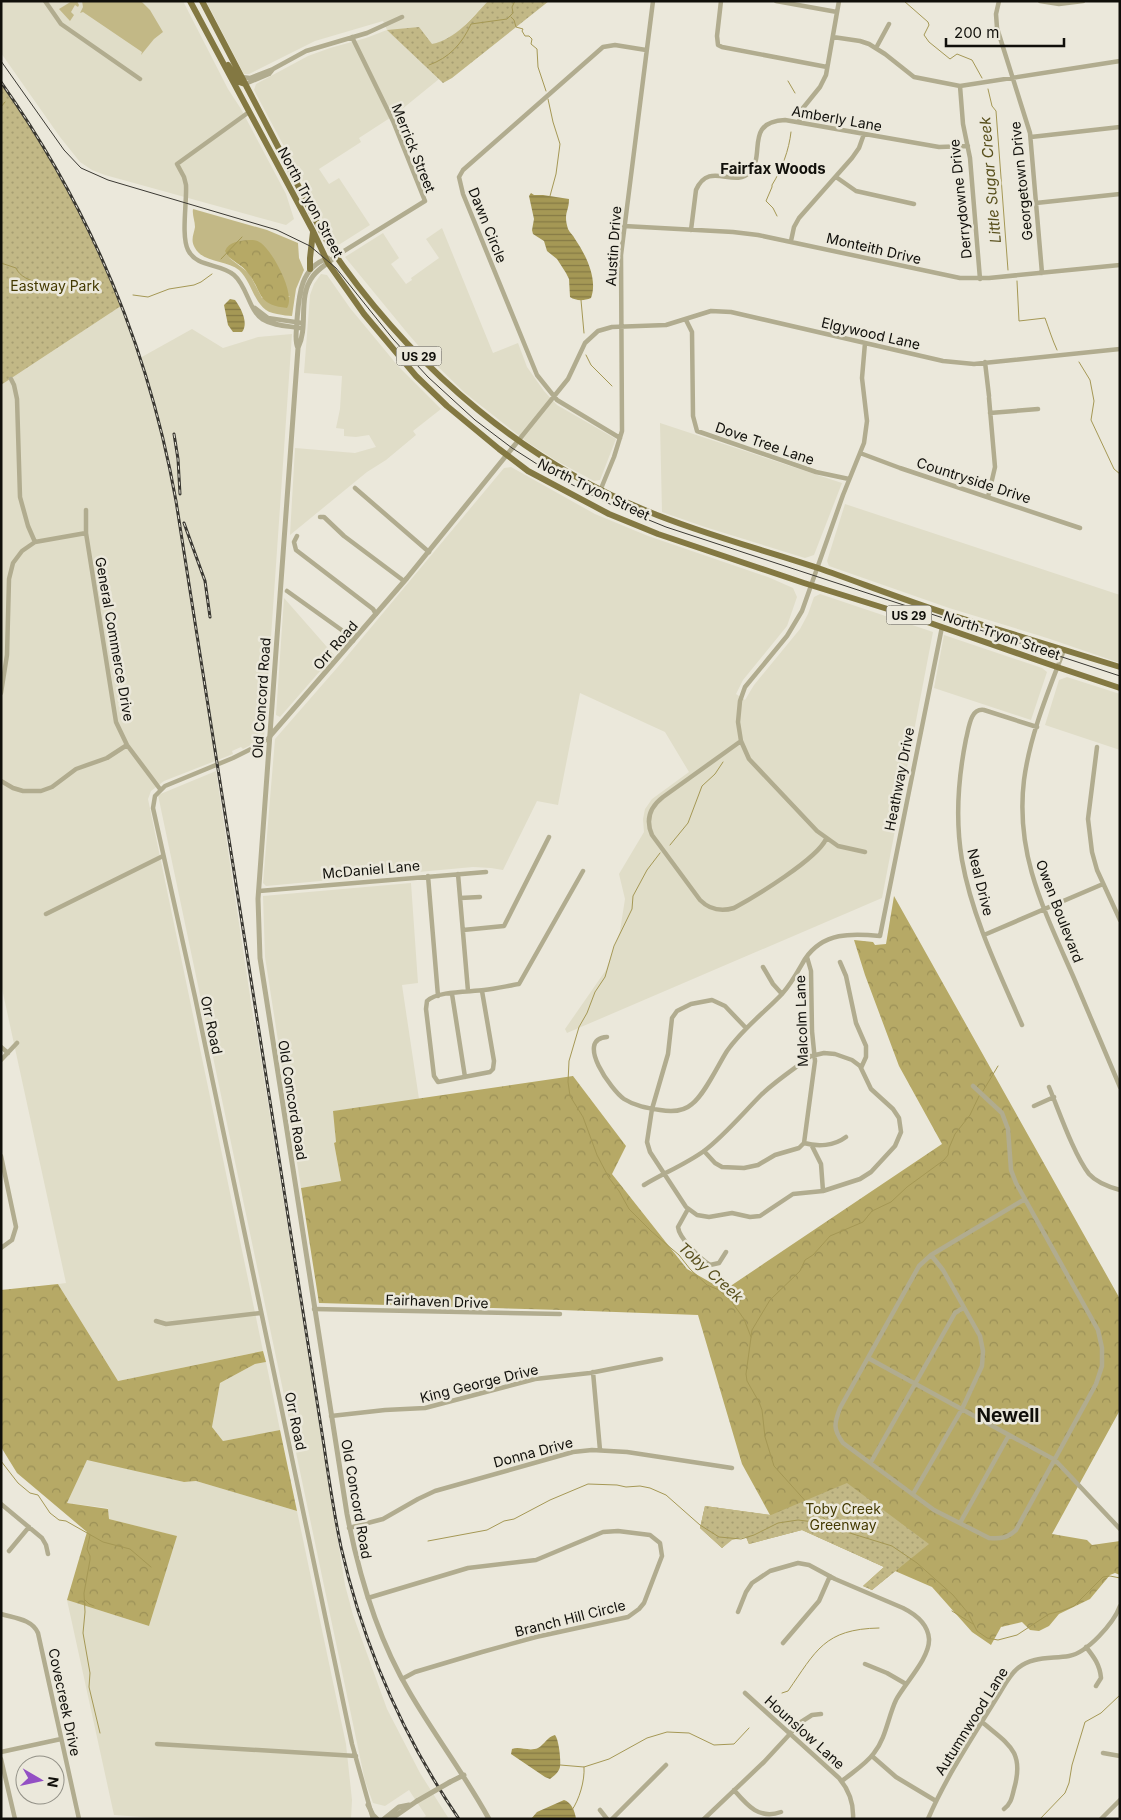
<svg xmlns="http://www.w3.org/2000/svg" width="1121" height="1820" font-family="Inter,sans-serif">
	<style>
		.built { fill: #e0ddc8 }
		.grass { fill: #c2b886; fill-rule: evenodd }
		.forest { fill: url(#forest-crowns) }
		.park { fill: url(#park-dots) }
		.water { fill: url(#water-rules) }
		.lines { fill: none; stroke-linecap: round; stroke-linejoin: round }
		.stream { stroke: #a59855; stroke-width: 1 }
		.minor { stroke: #b1ac8f; stroke-width: 4.5 }
		.tertiary { stroke: #b1ac8f; stroke-width: 5 }
		.primary { stroke: #837842; stroke-width: 6 }
		.tram { stroke: #3a3832; stroke-width: 1 }
		.rail-casing { stroke: #3a3832; stroke-width: 3 }
		.rail { stroke: #ebe8db; stroke-width: 1; stroke-dasharray: 4; stroke-linecap: butt }
		.tertiary-bridge { stroke: #b1ac8f; stroke-width: 5 }
		.labels { text-anchor: middle; dominant-baseline: central; stroke-width: 5; stroke-linejoin: round; paint-order: stroke }
		.shield { fill: #ebe8db; stroke: #525049; stroke-width: 1 }
		.shield-label { font-size: 12px; font-weight: bold; fill: #100f0a }
		.street-label { font-size: 14px; fill: #100f0a; stroke: #ebe8db }
		.park-label { font-size: 14px; fill: #433901; stroke: #ebe8db }
		.neighbourhood-label { font-size: 15px; font-weight: bold; fill: #100f0a; stroke: #ebe8db }
		.water-label { font-size: 15px; font-style: italic; fill: #59501d; stroke: #ebe8db }
		.district-label { font-size: 19px; font-weight: bold; fill: #100f0a; stroke: #ebe8db }
	</style>
	<defs>
		<pattern id="forest-crowns" width="20" height="18" patternUnits="userSpaceOnUse" patternTransform="scale(1.25)"><rect width="20" height="18" fill="#b6a966"/><path d="M2 6a3 3 0 1 1 6 0M12 15a3 3 0 1 1 6 0" fill="none" stroke="#9b9057"/></pattern>
		<pattern id="park-dots" width="8" height="8" patternUnits="userSpaceOnUse" patternTransform="scale(1.25)"><rect width="8" height="8" fill="#c2b886"/><path d="M2 2h.1M6 6h.1" fill="none" stroke="#a69d72" stroke-width="1.8" stroke-linecap="round"/></pattern>
		<pattern id="water-rules" width="6" height="5" patternUnits="userSpaceOnUse" patternTransform="scale(1.25)"><rect width="6" height="5" fill="#a59855"/><path d="M0 2.5h6" fill="none" stroke="#857a45"/></pattern>
	</defs>
	<rect width="100%" height="100%" fill="#ebe8db"/>
	<path class="built" d="M1,1H183L228,89L241,109L286,194L294,219L286,225L105,175L92,170L80,162L60,137L1,53Z
		M206,1H488L456,34L444,42L432,45L388,30L439,79L396,114L359,138L361,142L319,169L329,184L339,178L370,225L337,246L254,90L256,84L308,56L330,48L366,38L387,30L383,21L315,41L249,74H244Z
		M442,228L493,353L518,343L527,367L544,391L557,405L616,439L600,480L594,481L555,460L527,442L465,393L431,360L409,335L345,257L383,233L399,258L391,264L406,284L412,280L411,278L439,258L426,239Z
		M321,274L327,275L350,308L398,366L441,409L413,431L416,435L386,460L367,472L290,535L295,448L355,453L376,447L369,435L356,437L344,436V429L336,428L340,409L342,376L304,373L310,295L314,284Z
		M121,306L140,358L192,329L223,348L258,337L292,334L264,738L243,749L241,747L232,751L233,754L164,781L151,791L148,799L263,1351L118,1381L58,1284L66,1283L1,984V385Z
		M660,423L842,483L814,555L805,558L705,527L662,512Z
		M511,467L595,514L648,536L768,577L793,588L797,597L787,626L743,680L736,694L745,700L754,685L800,629L808,614L814,597L820,594L933,632L882,898L567,1033L565,1029L606,970L620,931L625,899L619,874L644,832L643,819L645,809L652,799L689,772L665,732L580,693L558,805L537,801L503,870L491,868L473,867L266,886L263,883L275,739L343,661L504,468Z
		M845,504L1120,595V663L1047,638L949,608L829,566L827,561Z
		M284,598L334,655L280,717L276,715Z
		M944,635L1042,668L1047,672L1031,720L934,688Z
		M1067,677L1120,694V750L1045,725L1059,680Z
		M216,771L254,1022H255L345,1585L353,1615L387,1709L420,1773L449,1819H422L426,1816L409,1790L385,1806L373,1803L365,1781L158,795Z
		M411,883L418,983L402,985L419,1099L334,1111L336,1142L334,1143L341,1182L301,1188L265,957L263,896Z
		M266,1362L280,1430L223,1441L212,1427L220,1383L255,1364Z
		M87,1459L184,1482L196,1481L297,1511L346,1744L352,1800L351,1819H170L114,1815L67,1600L149,1626L176,1536L109,1519L108,1508L67,1503Z"/>
	<path class="grass" d="M72,1H77L79,5L78,7L75,5L71,12L74,15L70,21L59,9Z
		M82,1H141L150,10L163,32L154,39L141,55L142,52L83,12L80,13L83,7Z
		M193,209L267,230L298,243L299,258L304,270L296,289L292,316C288,316 283,315 277,314C254,311 254,284 239,270C227,260 203,263 195,248C190,240 194,234 195,227C195,221 192,215 193,209ZM228,257L290,297L262,298L249,273Z"/>
	<path class="forest" d="M249,240C254,240 257,240 261,243C273,252 296,294 287,308C256,305 263,292 248,273C242,264 230,261 225,251C229,241 240,241 249,240Z
		M894,896L1120,1299V1410L1052,1534L1087,1540L1092,1545L1120,1541V1575L1115,1573L1110,1575L1090,1599L1059,1614L1049,1626L1039,1631L1030,1630L1022,1622L1001,1627L991,1645L972,1632L932,1587L895,1571L872,1590L863,1586L884,1567L802,1530L749,1544L746,1537L732,1539L722,1548L700,1528L705,1506L770,1515L742,1464L698,1315L561,1310L319,1303L301,1188L341,1181L334,1143L336,1142L333,1111L573,1076L626,1146L612,1174L687,1269L717,1286L732,1285L942,1144L899,1066L865,975L854,940L873,942L875,945L886,944Z
		M58,1284L118,1381L263,1351L266,1362L255,1364L220,1383L212,1427L223,1441L280,1430L297,1511L196,1481L184,1482L87,1460L67,1503L108,1509L109,1519L177,1536L149,1626L67,1600L87,1532L17,1473L1,1447V1290Z"/>
	<path class="park" d="M488,1H549L452,78L443,83L387,30L419,27L432,44C456,39 472,18 488,1Z
		M1,83C22,112 42,142 59,174C83,216 102,261 121,306L1,385Z
		M847,1483L929,1544L872,1590L863,1586L884,1567L802,1530L749,1544L746,1537L732,1540L722,1548L700,1528L705,1506L771,1515Z"/>
	<path class="water" d="M531,193L534,195H543L569,199C569,212 563,213 568,229C570,233 573,235 575,239C586,255 598,279 591,298C584,301 576,301 570,297L569,279L566,273L557,259L547,251L544,241L533,234L532,230L534,219L529,196Z
		M230,299L235,300C241,308 249,323 242,332H233L228,325L224,305Z
		M555,1735C559,1740 561,1760 560,1767C559,1772 554,1776 550,1779L545,1777L511,1754L512,1749C520,1746 529,1752 538,1748C545,1744 547,1737 555,1735Z
		M564,1800C571,1802 575,1811 576,1819H531L537,1812Z"/>
	<g class="lines">
		<path class="stream" d="M904,1L928,22L929,25L924,35L929,42L950,59L957,54L972,60L982,78
			M511,17L514,20L516,27L523,29L522,31L525,36H529L532,39L531,44L537,49L538,67L546,91
			M429,65C449,58 462,44 471,24L507,19L513,13L512,7L515,1
			M788,81L795,93
			M988,89L992,106L996,111L1008,270
			M548,99L553,122L560,144L556,174L550,196
			M1,107L5,102
			M777,216L773,208L766,201L772,187V185C782,169 789,150 791,132
			M221,259L242,237
			M1,263L16,268C23,285 57,285 73,288C81,289 88,292 96,294
			M1017,281L1019,321L1045,318C1049,329 1052,339 1057,350
			M133,295L148,297L169,289L194,285L201,282L212,274
			M581,300L584,333
			M586,355L591,365L612,386
			M1079,362L1090,380L1094,401L1091,420L1114,469L1120,474
			M670,845L688,823L702,786L715,774L723,762
			M660,853L647,870L633,896L632,909L614,946L605,977L595,992L587,1013L579,1027L569,1061L568,1082L570,1096L583,1117L597,1155L609,1178L619,1191L629,1209L651,1231L679,1255L690,1269L707,1285L719,1290L731,1301L744,1319L751,1337
			M983,1091L998,1066
			M1,1461L18,1483L30,1493L38,1495L50,1513L59,1520L66,1521L103,1542L130,1549L151,1567
			M835,1528L809,1505L774,1466L765,1437L762,1410L759,1402L747,1381L746,1374L752,1330L770,1300L800,1271L805,1260L813,1255L830,1236L863,1222L872,1211L891,1202L907,1187L944,1160L948,1155L949,1148L955,1134L970,1115L979,1096
			M90,1535L87,1549L90,1556V1560L84,1593L85,1612L83,1633L90,1673L89,1687L100,1733
			M428,1541L487,1530L504,1521L514,1519L550,1500L588,1484L617,1485L626,1487L640,1486L650,1488L666,1495L700,1525L719,1537L741,1539L754,1535L778,1523L798,1520L814,1522L892,1546L917,1563L953,1595L968,1613L977,1631L987,1638L998,1640L1017,1635L1049,1614L1061,1611L1074,1606L1103,1577L1110,1576L1120,1578
			M85,1600L89,1604L94,1606
			M952,1611L973,1624
			M782,1693L788,1691C816,1651 824,1629 879,1628
			M560,1765L584,1767L609,1759L647,1738L667,1732L689,1733L714,1745L734,1744L749,1728
			M572,1810C579,1800 585,1781 584,1767
			M1040,1819L1065,1793L1069,1783L1072,1765L1085,1722L1101,1713L1120,1695"/>
		<path class="minor" d="M45,1L61,24L140,79
			M721,1L717,36L718,45L722,47L827,67
			M776,1L837,12
			M999,1L996,14L997,28L1030,133L1042,273
			M1040,1L1059,4L1083,1
			M833,37L860,41L869,44L885,54L914,77L960,86L1120,61
			M876,48L889,24
			M241,77L250,78L273,69
			M245,84L269,74L273,69L306,51L367,33L402,17
			M960,86L963,124L970,158L980,279
			M249,112L177,164L184,177L186,185C187,202 181,236 188,250C197,268 220,263 234,275C247,286 249,310 262,319C273,326 288,326 300,328
			M799,122L803,108L820,87L826,75L839,1
			M1031,137L1120,127
			M836,177L856,191L914,204
			M1036,203L1120,194
			M624,226L733,232L758,235L960,278H989L1120,265
			M691,230L696,190C709,160 734,189 750,172C766,155 744,122 785,120L939,147L968,146
			M791,241L794,227L799,218L852,158L859,148L864,134
			M336,256L425,201L393,121L352,37
			M255,308L268,318L302,323
			M686,320L692,332L693,416L697,431L816,472L849,479
			M985,362L989,396
			M11,379L14,385L17,399L20,497L28,526L35,542
			M990,413L1038,409
			M620,438L557,400L537,375L463,194L459,177L463,170L603,47L615,45L646,50
			M518,441L568,379L585,343L598,331L612,327L666,325L711,311L731,312L943,361L974,364L1120,349
			M860,453L900,468L1080,528
			M355,488L429,552
			M600,491L614,457L622,431L621,255L653,1
			M988,497L995,467L989,398
			M86,510V533L116,722L127,745L160,789
			M320,517H324L344,536L404,581
			M297,536L294,542L296,550L373,609L376,614
			M287,591L343,631L353,641
			M1064,650C1048,692 1030,735 1024,780C1015,854 1044,910 1073,976C1089,1013 1104,1050 1120,1087
			M1,693L7,655L9,579L13,563L22,551L35,542L86,533
			M270,737L259,745L233,758L165,786L155,796L153,808L195,997L352,1744L373,1819
			M741,741L663,797C650,807 645,819 652,835L700,900C710,910 721,912 734,908C756,896 817,859 826,839
			M1097,747L1088,819L1092,852L1097,870L1120,920
			M1,781L13,788L23,791H41L52,787L76,769L107,758L127,745
			M865,852L838,846L817,831L749,759L741,741L738,722L740,701L745,687L787,636L802,611L843,495L864,443L867,421L862,378L865,343
			M458,874L468,991
			M428,876L438,996
			M259,891L486,872
			M460,898L480,897
			M46,914L163,856
			M463,930L504,926L549,837
			M984,935L1103,884
			M840,962L846,976L856,1023L866,1046V1057L861,1068
			M763,967L773,984L782,994
			M482,991L494,1061L493,1069L490,1072L438,1082L434,1076L426,1009L427,1001C437,991 469,992 484,990C495,989 507,986 519,984L583,871
			M452,994L465,1077
			M1022,1025C999,972 972,917 962,860C955,819 958,779 966,739C969,728 970,708 984,710L1037,727
			M607,1037C574,1039 612,1091 624,1099C635,1106 647,1108 660,1110C671,1112 683,1112 692,1104C705,1094 718,1065 727,1051C743,1028 764,1013 782,994C792,983 798,971 805,959C823,932 852,933 880,936L942,627
			M1,1047L8,1053
			M1,1060L17,1043
			M973,1086L1002,1113L1008,1129L1011,1170L1016,1183L1098,1330L1102,1348V1366L1096,1384L1016,1530C1007,1538 1001,1539 989,1538L934,1510L843,1443C833,1429 834,1424 840,1408L919,1266L931,1255L1025,1199
			M1049,1087C1059,1111 1074,1155 1089,1174C1097,1183 1109,1187 1120,1190
			M1034,1106L1054,1097
			M804,1143L815,1061L812,1031L811,971L807,957
			M804,1143C818,1147 834,1146 846,1137
			M812,1146L821,1164L823,1191
			M704,1151L715,1163L722,1167L744,1168L758,1165L775,1155L799,1148L804,1143
			M1,1156L16,1227L12,1240L1,1248
			M644,1185C664,1173 686,1164 704,1151C724,1136 744,1112 762,1094C777,1080 794,1069 811,1056L824,1053L835,1054L852,1060L860,1066L871,1089L893,1109L899,1118L901,1132L895,1146L871,1172L860,1179L823,1191L793,1194L760,1216L750,1217L732,1213L709,1217L697,1215L686,1207L650,1152L647,1142L652,1109L668,1054L672,1018L677,1011L691,1004L712,1000L725,1006L746,1028
			M688,1209L678,1227C679,1238 700,1259 710,1265L719,1263L726,1252
			M314,1309L560,1314
			M156,1321L166,1324L261,1313
			M868,1358L1055,1460L1120,1529
			M593,1372L600,1450
			M331,1416L385,1410L425,1408L535,1379L590,1373L661,1359
			M871,1462L955,1313L963,1308
			M913,1494L962,1409L982,1366L983,1351L980,1336L943,1270L931,1255
			M1,1504L42,1538L46,1545L48,1554
			M960,1523L1009,1435
			M349,1528L383,1519L418,1499L435,1491L573,1452L592,1450L627,1452L732,1468
			M9,1551L29,1527
			M368,1598L468,1568L536,1560L603,1532L618,1531L650,1535L660,1543L662,1556L644,1603L639,1609L628,1617L536,1637L482,1652L415,1672L402,1679
			M738,1612L746,1592L752,1583L770,1571L798,1563L809,1565L835,1579L903,1608C915,1614 928,1624 929,1639C930,1658 905,1683 896,1700C888,1717 886,1738 874,1753C866,1764 853,1772 842,1781
			M1,1614C14,1618 32,1619 38,1633L79,1819
			M783,1643L819,1601L830,1576
			M1086,1647C1094,1657 1100,1665 1101,1678L1096,1686
			M865,1664L887,1673L906,1684
			M745,1693L839,1778C849,1790 854,1803 853,1819
			M982,1722C1008,1744 1025,1751 1014,1789C1012,1797 1011,1804 1004,1809
			M157,1744L356,1756
			M1,1752L61,1739
			M1103,1753L1120,1756
			M872,1756L896,1777L936,1801
			M1,1759L15,1819
			M734,1790C747,1805 759,1820 781,1812
			M600,1810L607,1819
			M612,1819L666,1765
			M704,1819L764,1762L801,1722L812,1715L821,1714
			M928,1819C946,1777 972,1738 996,1699C1003,1689 1008,1676 1018,1668C1032,1656 1052,1659 1069,1656C1087,1653 1114,1623 1120,1606
			M1101,1819L1120,1800"/>
		<path class="tertiary" d="M336,256C329,263 319,268 313,276C297,297 309,326 298,348L258,899L260,958L347,1514C359,1576 377,1638 410,1693C435,1736 465,1775 489,1819
			M298,348C294,340 297,329 297,320C299,295 300,268 328,258
			M270,736L407,578L518,441
			M450,1782L464,1775
			M368,1805L373,1815L377,1819
			M384,1819L399,1807L409,1805
			M391,1819L417,1801"/>
		<path class="primary" d="M190,1L313,231L328,263L364,314L416,376L447,406L499,449L528,471L609,514L658,534L804,583L910,616L1057,667L1120,688
			M202,1C231,56 259,111 288,166C306,200 321,235 343,266C421,373 524,461 647,511C702,534 761,549 818,568C861,583 904,600 948,614C1005,632 1062,649 1120,667
			M228,65L239,82L245,84
			M310,269V258L313,232"/>
		<path class="tram" d="M1,61L64,150L81,168L108,180L277,230L310,246L336,268L393,339L428,377L475,420L512,448L554,475L605,502L666,527L1120,676"/>
		<g class="rail-casing">
			<path id="rail" d="M1,82C90,208 149,350 176,501L324,1446C329,1480 334,1514 341,1547C363,1644 403,1737 459,1819
				M174,434L178,459L180,494
				M184,523L205,581L210,617"/>
		</g>
		<use href="#rail" class="rail"/>
		<path class="tertiary-bridge" d="M417,1801L450,1782"/>
	</g>
	<g class="labels">
		<g class="shield">
			<rect x="396.5" y="346.5" width="45" height="19" rx="4"/>
			<rect x="886.5" y="605.5" width="45" height="19" rx="4"/>
		</g>
		<g class="shield-label">
			<text x="419" y="356">US 29</text>
			<text x="909" y="615">US 29</text>
		</g>
		<g class="street-label">
			<text transform="translate(837 118) rotate(10)">Amberly Lane</text>
			<text transform="translate(414 148) rotate(68)">Merrick Street</text>
			<text transform="translate(1021 181) rotate(-96)">Georgetown Drive</text>
			<text transform="translate(960 199) rotate(-96)">Derrydowne Drive</text>
			<text transform="translate(311 202) rotate(62)">North Tryon Street</text>
			<text transform="translate(488 225) rotate(68)">Dawn Circle</text>
			<text transform="translate(613 246) rotate(-86)">Austin Drive</text>
			<text transform="translate(874 248) rotate(13)">Monteith Drive</text>
			<text transform="translate(871 333) rotate(13)">Elgywood Lane</text>
			<text transform="translate(765 443) rotate(19)">Dove Tree Lane</text>
			<text transform="translate(974 480) rotate(18)">Countryside Drive</text>
			<text transform="translate(594 489) rotate(26)">North Tryon Street</text>
			<text transform="translate(1002 635) rotate(19)">North Tryon Street</text>
			<text transform="translate(115 639) rotate(80)">General Commerce Drive</text>
			<text transform="translate(335 645) rotate(-49)">Orr Road</text>
			<text transform="translate(261 698) rotate(-86)">Old Concord Road</text>
			<text transform="translate(899 779) rotate(-79)">Heathway Drive</text>
			<text transform="translate(371 869) rotate(-5)">McDaniel Lane</text>
			<text transform="translate(981 882) rotate(76)">Neal Drive</text>
			<text transform="translate(1060 911) rotate(69)">Owen Boulevard</text>
			<text transform="translate(801 1021) rotate(-92)">Malcolm Lane</text>
			<text transform="translate(212 1025) rotate(78)">Orr Road</text>
			<text transform="translate(293 1100) rotate(81)">Old Concord Road</text>
			<text transform="translate(437 1301) rotate(2)">Fairhaven Drive</text>
			<text transform="translate(479 1383) rotate(-14)">King George Drive</text>
			<text transform="translate(296 1421) rotate(78)">Orr Road</text>
			<text transform="translate(533 1452) rotate(-15)">Donna Drive</text>
			<text transform="translate(357 1499) rotate(80)">Old Concord Road</text>
			<text transform="translate(570 1618) rotate(-14)">Branch Hill Circle</text>
			<text transform="translate(65 1702) rotate(78)">Covecreek Drive</text>
			<text transform="translate(971 1721) rotate(-58)">Autumnwood Lane</text>
			<text transform="translate(805 1732) rotate(42)">Hounslow Lane</text>
		</g>
		<g class="park-label">
			<text x="55" y="285">Eastway Park</text>
			<text x="843" y="1508">Toby Creek<tspan x="843" dy="16">Greenway</tspan></text>
		</g>
		<g class="neighbourhood-label">
			<text x="773" y="168">Fairfax Woods</text>
		</g>
		<g class="water-label">
			<text transform="translate(990 180) rotate(-95)">Little Sugar Creek</text>
			<text transform="translate(711 1272) rotate(42)">Toby Creek</text>
		</g>
		<g class="district-label">
			<text x="1008" y="1415">Newell</text>
		</g>
	</g>
	<rect width="1121" height="1820" fill="none" stroke="#100f0a" stroke-width="5"/>
	<g transform="translate(40 1780) rotate(99)"><circle r="24" fill="#ebe8db" stroke="#939187"/>
	<path d="M0-4L9 19L0 12L-9 19Z" fill="#934fc4"/>
	<text y="-8" font-size="14" font-weight="bold" text-anchor="middle" fill="#100f0a">N</text>
	</g>
	<path d="M946 38v8h118v-8" fill="none" stroke="#100f0a" stroke-width="2.5"/>
	<text x="954" y="38" font-size="15" fill="#100f0a" stroke="#ebe8db" stroke-width="4" paint-order="stroke">200 m</text>
</svg>
